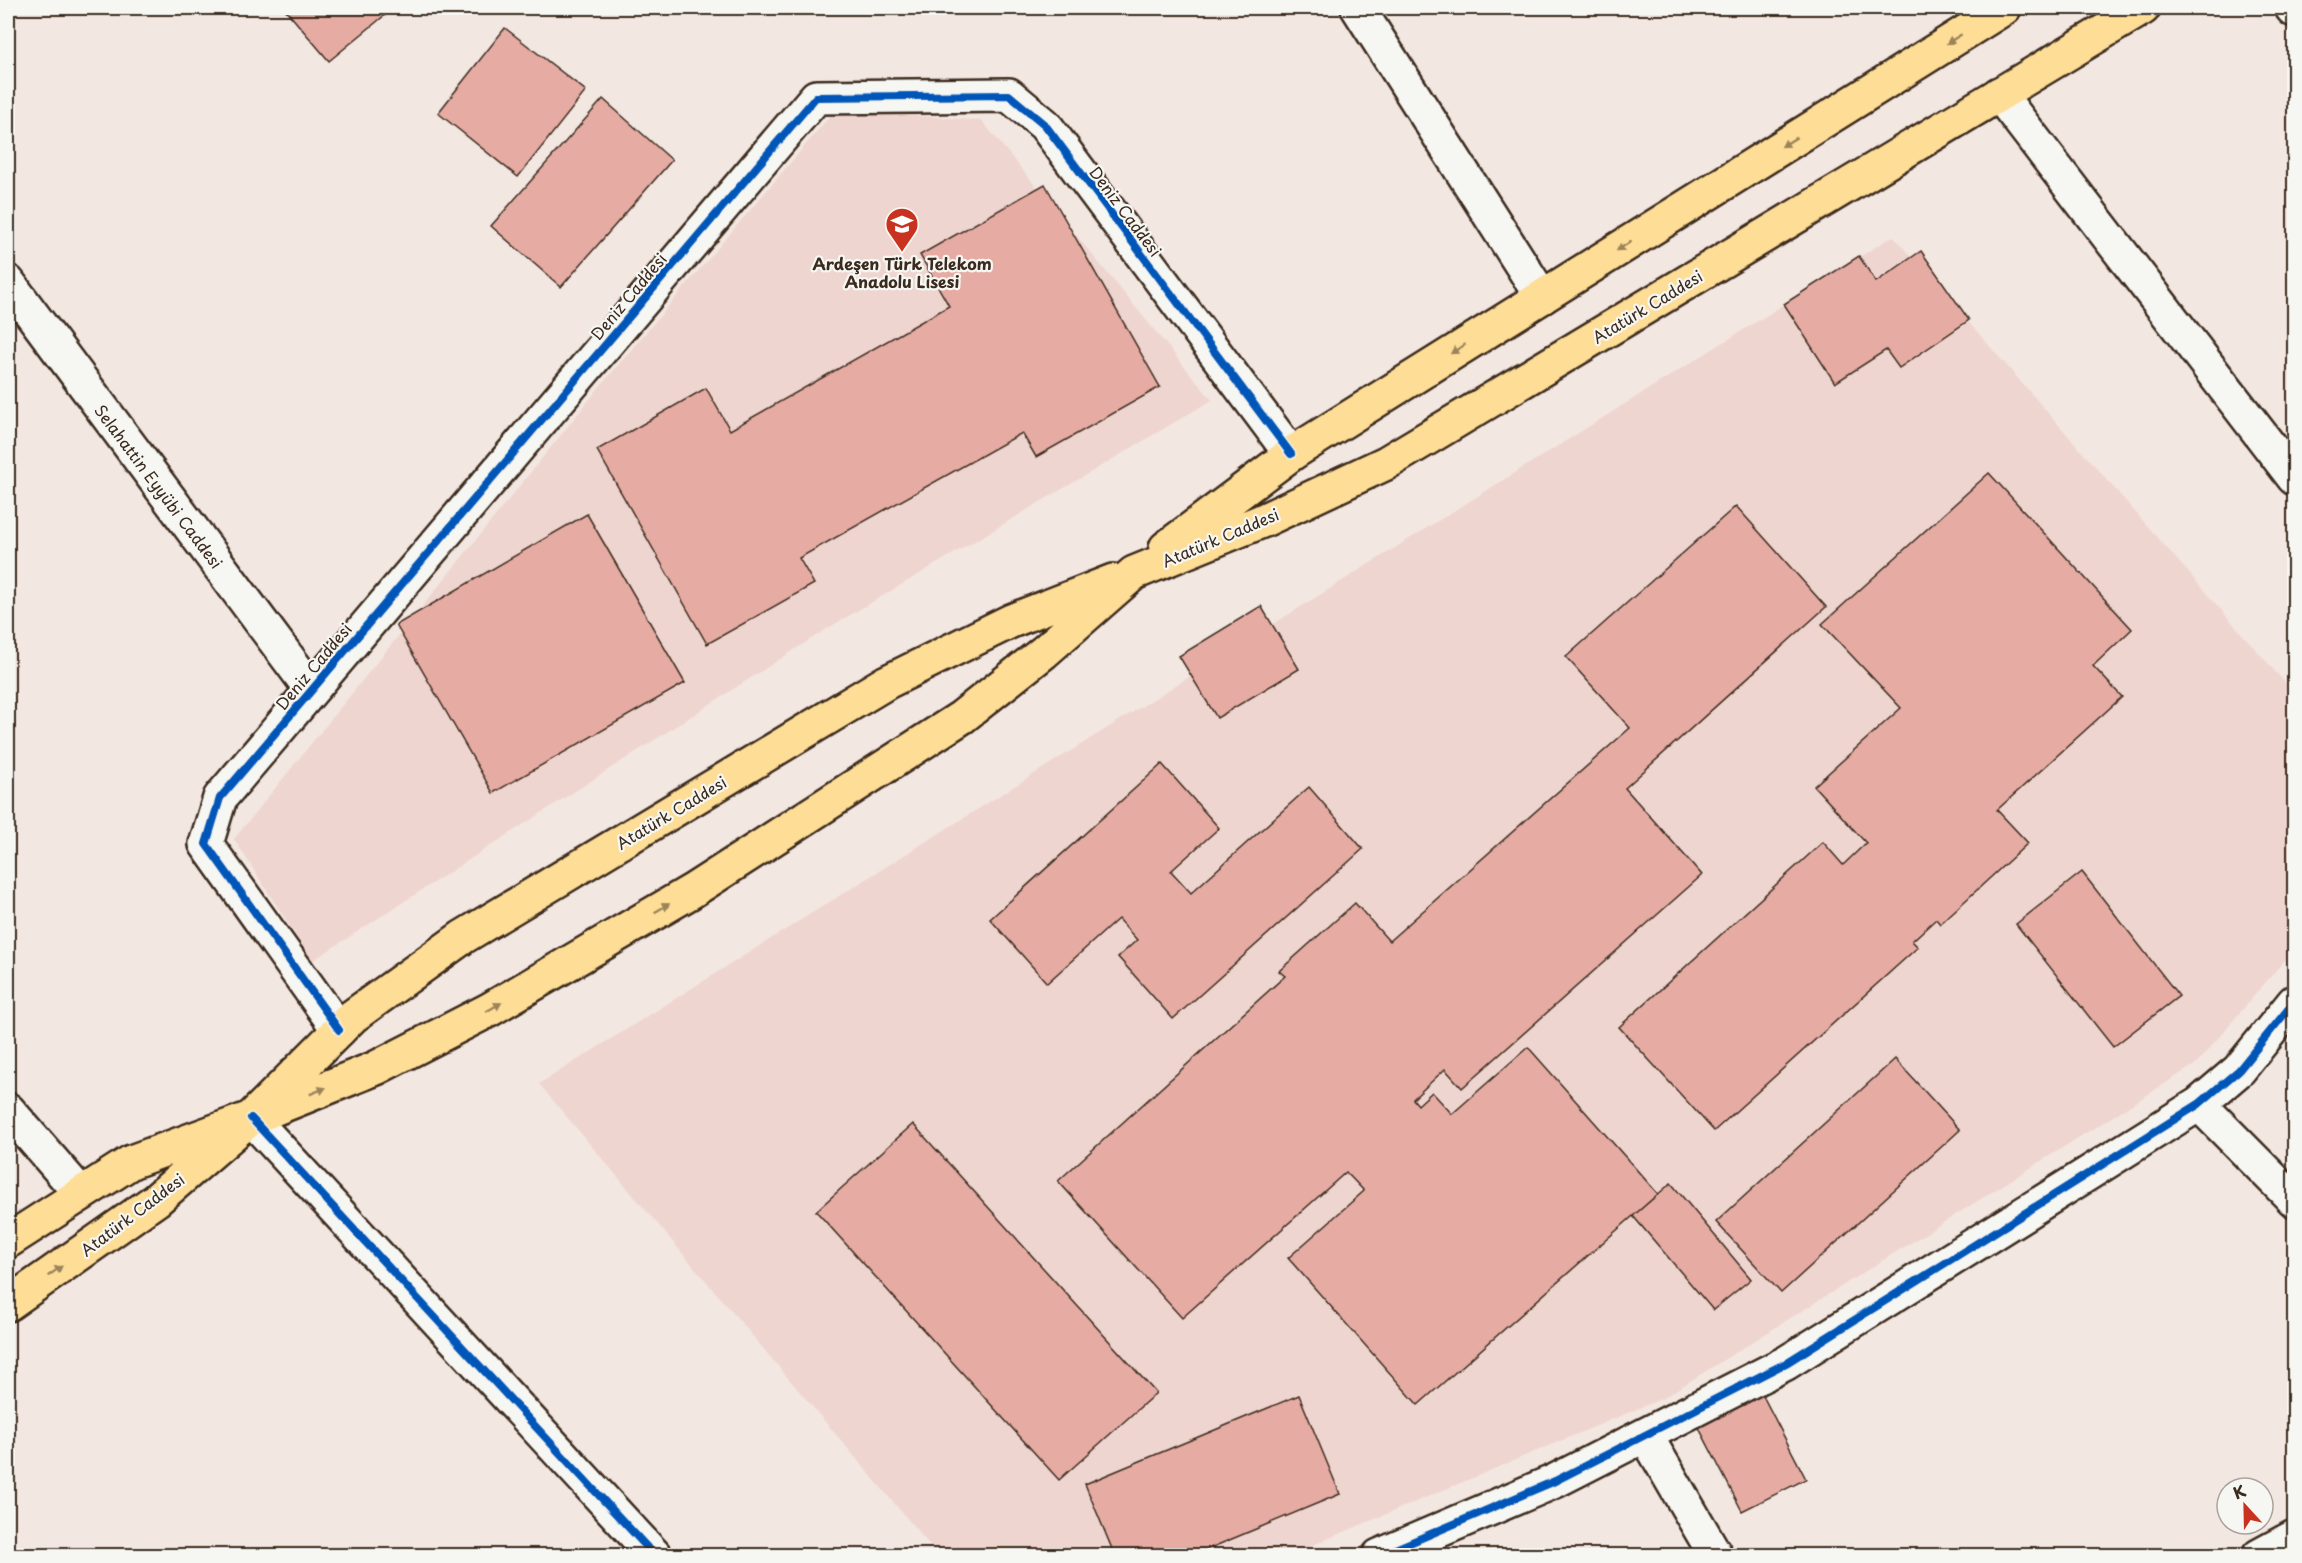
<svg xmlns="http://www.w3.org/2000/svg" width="2302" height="1563" font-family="'Playpen Sans',sans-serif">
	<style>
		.built { fill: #efd5cf }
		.building { fill: #e6aca3; stroke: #3b2a1e; stroke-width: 1.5 }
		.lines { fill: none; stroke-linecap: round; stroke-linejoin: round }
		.minor-casing { stroke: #3b2a1e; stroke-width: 38 }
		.major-casing { stroke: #3b2a1e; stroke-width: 38 }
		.minor { stroke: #f6f6f2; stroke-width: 33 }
		.major { stroke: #fedd96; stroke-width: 33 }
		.cycleway-casing { stroke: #f6f6f2; stroke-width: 11 }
		.cycleway { stroke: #0057b8; stroke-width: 8 }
		.oneway { fill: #9c845a }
		.labels { text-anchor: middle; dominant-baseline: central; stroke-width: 4.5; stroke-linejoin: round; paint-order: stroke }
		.street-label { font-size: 16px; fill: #3b2a1e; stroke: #f6f6f2 }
		.poi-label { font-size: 16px; font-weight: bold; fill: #3b2a1e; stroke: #f6f6f2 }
	</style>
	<rect width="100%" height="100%" fill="#f3e7e2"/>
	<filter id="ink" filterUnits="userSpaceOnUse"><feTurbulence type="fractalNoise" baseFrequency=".0167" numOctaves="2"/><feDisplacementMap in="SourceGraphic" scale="12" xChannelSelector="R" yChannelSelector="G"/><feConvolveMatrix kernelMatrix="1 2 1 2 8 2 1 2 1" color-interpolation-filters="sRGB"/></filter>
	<g filter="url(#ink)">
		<path class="built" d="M837,108L982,121L1212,400L825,630L312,961L234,839L602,384Z
			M1893,236L2294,693V949L2196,1064L1663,1398L1289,1555H938L539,1084Z"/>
		<path class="building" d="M284,8H378L385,15L329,61Z
			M505,28L586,91L518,177L438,113Z
			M603,99L672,160L561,287L491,226Z
			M1045,184L1160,387L1036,457L1022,433L799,558L814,584L707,644L597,450L706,388L730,430L949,306L920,255Z
			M1921,251L1969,320L1899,368L1886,350L1835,383L1784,304L1859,256L1876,282Z
			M1989,473L2132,629L2093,666L2122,697L1997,810L2028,843L1940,924L1936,919L1912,941L1918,947L1714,1131L1619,1027L1823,842L1843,865L1866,843L1814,786L1901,708L1822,624Z
			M1736,506L1826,607L1625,788L1702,875L1462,1088L1445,1069L1413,1099L1418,1105L1432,1092L1452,1114L1528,1047L1658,1194L1418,1405L1288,1258L1364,1191L1346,1172L1182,1318L1058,1181L1285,976L1279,971L1355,903L1389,941L1630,728L1566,657Z
			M587,514L685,683L493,793L396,625Z
			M1261,606L1299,669L1217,718L1179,656Z
			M1162,764L1219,828L1171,871L1191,893L1309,787L1363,849L1173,1019L1118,957L1137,940L1118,919L1047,983L990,919Z
			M2082,872L2179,996L2113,1047L2016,924Z
			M1895,1059L1960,1130L1781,1293L1716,1222Z
			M913,1124L1156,1393L1059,1480L816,1211Z
			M1671,1183L1751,1279L1713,1310L1633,1216Z
			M1761,1392L1806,1479L1742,1511L1697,1424Z
			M1299,1395L1340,1494L1191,1556H1115L1085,1484Z"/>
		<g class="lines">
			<g class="minor-casing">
				<path id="minor" d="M1358,8L1542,297
					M2292,8L2294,10
					M1999,94L2294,478
					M8,282L311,689
					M339,1030L206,844L220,798L816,97L1009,95L1045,125L1291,454
					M2199,1104L2294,1200
					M8,1110L81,1194
					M251,1118L655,1556
					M1646,1436L1716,1556
					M1379,1556L1555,1481L1786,1363L2199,1104L2239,1070L2294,1002
					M2259,1556L2294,1537"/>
			</g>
			<g class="major-casing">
				<path id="major" d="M1166,548L1291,454L2004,8
					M8,1241L131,1162L251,1118L353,1016L463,937L887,682L1011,621L1113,581
					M8,1304L156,1200L251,1118L376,1068L489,1010L692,891L962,717L1044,652L1134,573L1262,521L1386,463L2143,8"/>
			</g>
			<use href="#minor" class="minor"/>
			<use href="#major" class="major"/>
			<g class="cycleway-casing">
				<path id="cycleway" d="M339,1030L206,844L220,798L816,97L1009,95L1045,125L1291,454
					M251,1118L655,1556
					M1379,1556L1555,1481L1786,1363L2199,1104L2239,1070L2294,1002"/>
			</g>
			<use href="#cycleway" class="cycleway"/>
		</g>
		<defs><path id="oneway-solid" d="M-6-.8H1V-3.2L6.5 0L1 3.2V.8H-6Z" transform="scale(1.5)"/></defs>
		<g class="oneway">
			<use href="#oneway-solid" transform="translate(1954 39) rotate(148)"/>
			<use href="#oneway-solid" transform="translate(1789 142) rotate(148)"/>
			<use href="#oneway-solid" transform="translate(1624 246) rotate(148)"/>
			<use href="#oneway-solid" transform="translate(1458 349) rotate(148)"/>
			<use href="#oneway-solid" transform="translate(662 908) rotate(-30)"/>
			<use href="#oneway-solid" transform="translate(494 1007) rotate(-30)"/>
			<use href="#oneway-solid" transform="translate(318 1091) rotate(-22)"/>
			<use href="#oneway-solid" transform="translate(55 1271) rotate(-35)"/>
		</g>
	</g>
	<defs>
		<g id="school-pin" transform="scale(1.725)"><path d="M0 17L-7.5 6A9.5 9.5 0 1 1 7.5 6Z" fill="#c8321e" stroke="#f6f6f2"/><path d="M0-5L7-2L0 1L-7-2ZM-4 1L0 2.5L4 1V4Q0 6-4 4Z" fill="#fff"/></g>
	</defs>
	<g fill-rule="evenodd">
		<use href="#school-pin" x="902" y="224"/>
	</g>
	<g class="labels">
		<g class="street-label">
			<text transform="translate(1126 211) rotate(53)">Deniz Caddesi</text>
			<text transform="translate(628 296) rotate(-50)">Deniz Caddesi</text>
			<text transform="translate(1647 306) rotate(-31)">Atatürk Caddesi</text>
			<text transform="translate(159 486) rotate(53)">Selahattin Eyyübi Caddesi</text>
			<text transform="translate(1220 537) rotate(-23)">Atatürk Caddesi</text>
			<text transform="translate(313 666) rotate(-50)">Deniz Caddesi</text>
			<text transform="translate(671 812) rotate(-31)">Atatürk Caddesi</text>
			<text transform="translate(132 1214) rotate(-37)">Atatürk Caddesi</text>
		</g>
		<g class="poi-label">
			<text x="902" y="263">Ardeşen Türk Telekom<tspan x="902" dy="18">Anadolu Lisesi</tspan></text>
		</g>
	</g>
	<rect width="2302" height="1563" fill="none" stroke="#f6f6f2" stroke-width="30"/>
	<rect x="15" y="15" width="2272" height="1533" fill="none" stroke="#3b2a1e" stroke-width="2" filter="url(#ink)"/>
	<g transform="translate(2245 1506) rotate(338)"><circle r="28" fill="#f6f6f2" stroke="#aba49d" stroke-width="1.5"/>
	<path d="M0-4.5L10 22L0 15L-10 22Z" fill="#c8321e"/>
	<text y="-9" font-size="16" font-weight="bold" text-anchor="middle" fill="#3b2a1e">K</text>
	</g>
</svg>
